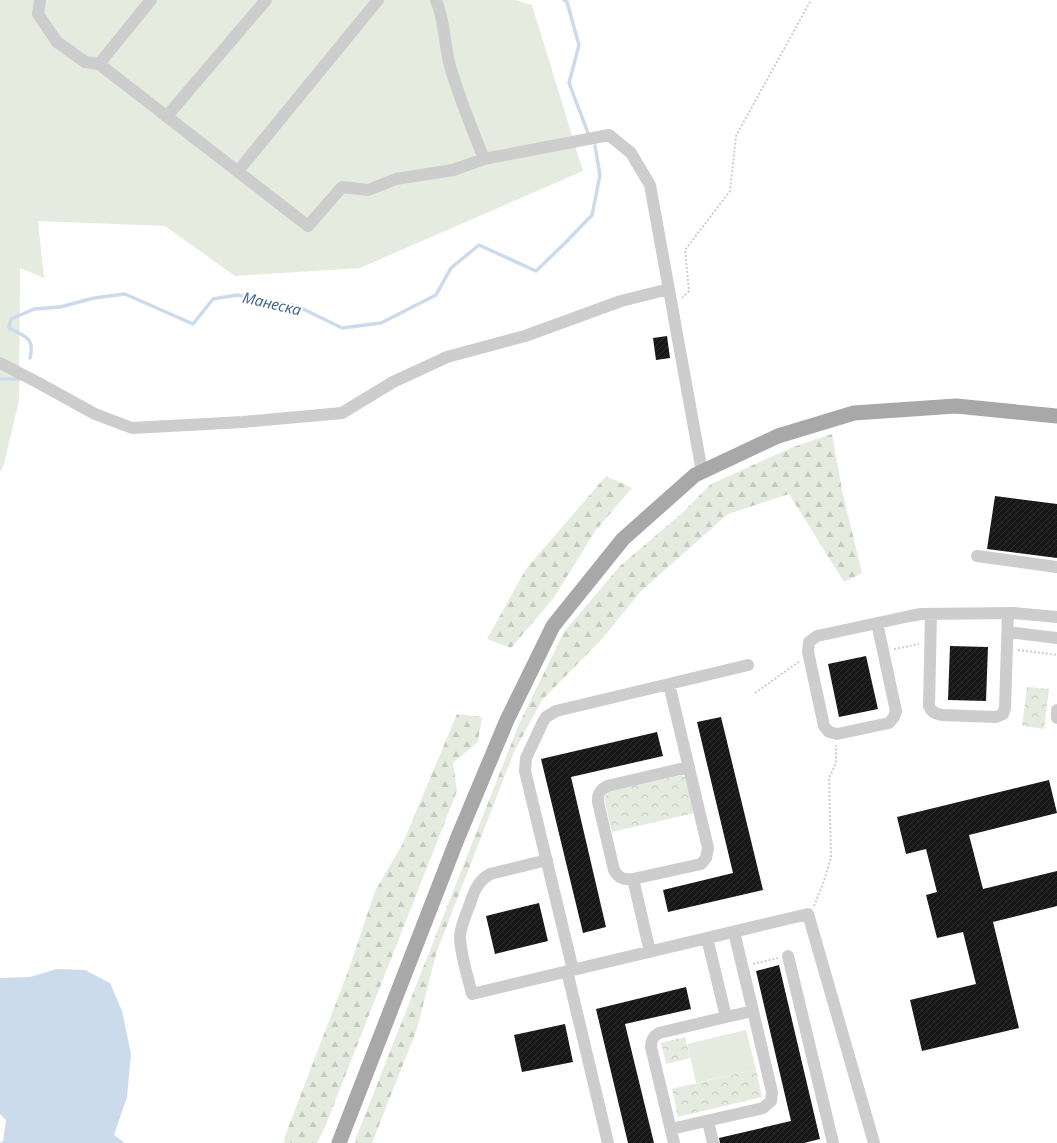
<svg xmlns="http://www.w3.org/2000/svg" width="1057" height="1143" font-family="'Noto Sans',sans-serif">
	<style>
		.forest { fill: url(#forest-firs) }
		.park { fill: url(#park-crowns) }
		.garden { fill: #e5ecdf }
		.water { fill: #ccdbeb }
		.lines { fill: none; stroke-linecap: round; stroke-linejoin: round }
		.stream { stroke: #ccdbeb; stroke-width: 3.5 }
		.building { fill: url(#building-hatch) }
		.path { stroke: #cdcdcd; stroke-width: 2; stroke-dasharray: 2 2; stroke-linecap: butt }
		.minor { stroke: #cdcdcd; stroke-width: 12 }
		.major { stroke: #a8a8a8; stroke-width: 15 }
		.labels { text-anchor: middle; dominant-baseline: central; stroke-width: 4; stroke-linejoin: round; paint-order: stroke }
		.water-label { font-size: 15px; font-style: italic; fill: #42688e; stroke: #fff }
	</style>
	<defs>
		<pattern id="forest-firs" width="22" height="20" patternUnits="userSpaceOnUse"><rect width="22" height="20" fill="#e5ecdf"/><path d="M5 1l3.5 6h-7zM16 11l3.5 6h-7z" fill="#c5cbc0"/></pattern>
		<pattern id="park-crowns" width="20" height="18" patternUnits="userSpaceOnUse"><rect width="20" height="18" fill="#e5ecdf"/><path d="M2 6a3 3 0 1 1 6 0M12 15a3 3 0 1 1 6 0" fill="none" stroke="#c5cbc0"/></pattern>
		<pattern id="building-hatch" width="6" height="6" patternUnits="userSpaceOnUse"><rect width="6" height="6" fill="#171717"/><path d="M-1 1l2-2M0 6l6-6M5 7l2-2" fill="none" stroke="#303030"/></pattern>
	</defs>
	<rect width="100%" height="100%" fill="#fff"/>
	<path class="forest" d="M832,434L842,490L862,573L844,582L789,494L728,514L641,591L603,638L542,700L514,752L436,954L417,1029L372,1143H354L519,724L564,632L620,566L682,513L711,484L793,447Z
		M606,476L632,488L596,530L553,599L511,648L487,639L526,569Z
		M457,714L482,717L478,742L453,763L457,791L325,1127L317,1143H284L285,1136L350,966L375,891L402,845Z"/>
	<path class="park" d="M1027,687L1049,689L1044,729L1022,726Z
		M682,775L686,778L694,813L612,832L604,798L609,791Z
		M685,1037L690,1058L666,1064L661,1043Z
		M756,1069L762,1097L678,1117L672,1089Z"/>
	<path class="garden" d="M0,0H515L532,5L583,171L360,268L235,276L165,226L38,221L44,278L20,268L19,401L4,464L0,472Z
		M746,1030L756,1069L696,1083L687,1044Z"/>
	<path class="water" d="M57,969L85,970L110,983L122,1011L131,1054L127,1097L114,1135L125,1143H0L3,1141L6,1120L0,1114V978L30,977Z"/>
	<g class="lines">
		<path class="stream" d="M564,0L567,2L579,45L569,83L588,133
			M30,358C35,337 25,337 9,328L11,319L34,309L60,307L94,298L125,294L193,324L213,299L237,295L297,306L342,328L381,323L436,295L451,268L479,245L536,271L565,243L592,215L600,175L595,146
			M0,379H20"/>
	</g>
	<path class="building" d="M667,336L670,358L656,360L653,338Z
		M995,496L1057,504V558L987,549Z
		M950,646L988,647L986,701L948,700Z
		M866,656L878,709L839,717L828,664Z
		M721,717L763,890L668,912L663,890L733,873L697,722Z
		M657,732L663,756L571,777L606,927L583,933L541,759Z
		M1049,780L1057,813L969,835L983,889L1057,871V906L993,922L1019,1028L922,1051L910,1000L976,984L963,932L937,938L926,895L937,892L926,849L906,854L897,817Z
		M539,903L548,941L495,954L486,916Z
		M779,965L820,1139L804,1143H720L719,1138L791,1121L756,971Z
		M686,987L691,1009L625,1024L654,1143H628L596,1009Z
		M565,1024L573,1062L522,1072L514,1035Z"/>
	<g class="lines">
		<path class="path" d="M682,298L689,291L685,250L730,191L736,136L811,0
			M894,649L919,644
			M1018,650L1057,655
			M755,693L800,661
			M814,906L823,884L831,858L829,778L836,763V745
			M753,964L778,958"/>
		<path class="minor" d="M40,0L38,14L57,42L85,62L99,64
			M151,0L99,64L308,226L342,187L368,190L396,179L453,170L484,159
			M436,0C445,21 444,44 450,66C459,98 472,128 484,159L609,135L631,153L650,185L702,472
			M167,116L266,0
			M238,171L378,0
			M0,363L35,381L95,414L132,428L243,422L342,413L393,382L447,357L525,336L621,301L669,289
			M977,556L1057,567
			M931,614L929,706C931,712 936,714 942,715L996,717L1003,714L1005,708L1008,613
			M877,623L896,711L894,717L889,723L837,734L829,732L824,726L808,652L809,642L817,636L910,616L921,614L1014,613L1057,617
			M1008,632L1057,638
			M669,684L748,665
			M1057,710V718
			M547,860L490,874C478,881 474,891 470,904C466,914 461,925 460,936C460,954 468,977 472,994L808,914L874,1143
			M633,879L650,952
			M788,956L833,1143
			M573,970L525,771L526,758L543,722L546,717L556,711L669,684L708,848L706,858L701,864L633,879C624,880 618,878 614,870L598,802C597,794 600,790 607,786L689,767
			M567,971L608,1143
			M726,1017L753,1011L734,932
			M708,1121L713,1143
			M671,1129L763,1108L771,1101L772,1092L753,1011
			M674,1143L651,1047C651,1040 653,1036 659,1033L726,1017L707,938"/>
		<path class="major" d="M339,1143L458,837L507,720L553,626L623,539L695,475L778,436L854,413L956,406L1057,416"/>
	</g>
	<g class="labels">
		<g class="water-label">
			<text transform="translate(272 303) rotate(13)">Манеска</text>
		</g>
	</g>
</svg>
